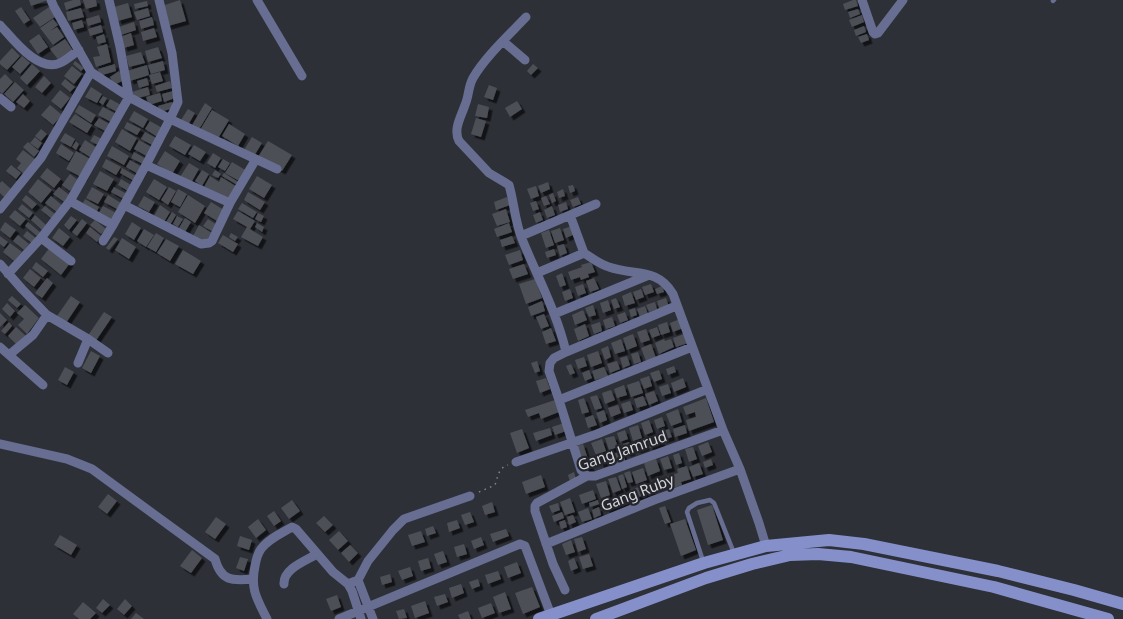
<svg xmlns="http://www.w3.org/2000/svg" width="1123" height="619" font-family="'Noto Sans',sans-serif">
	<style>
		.building { fill: #4d4f56; filter: url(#shadow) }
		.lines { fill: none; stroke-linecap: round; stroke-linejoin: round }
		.path { stroke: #828489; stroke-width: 1.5; stroke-dasharray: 1.5 4.5; stroke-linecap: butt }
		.lane { stroke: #676e92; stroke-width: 4.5 }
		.street { stroke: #676e92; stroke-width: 9 }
		.secondary { stroke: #8590ca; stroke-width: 12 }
		.labels { text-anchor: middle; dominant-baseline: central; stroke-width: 4.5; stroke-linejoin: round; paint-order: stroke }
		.street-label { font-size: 15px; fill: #d4d5d9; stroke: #25262d }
	</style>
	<defs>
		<filter id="shadow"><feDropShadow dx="3.5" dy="3.5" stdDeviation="0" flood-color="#0009"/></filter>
	</defs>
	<rect width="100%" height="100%" fill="#2e3037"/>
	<path class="building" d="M29,0H48L31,6Z
		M73,0H80L81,5L66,10L64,3Z
		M83,0H96L97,6L86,9Z
		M180,0L186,21L168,26L162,6Z
		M853,0H856L858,6L845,10L843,4Z
		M147,1L148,6L135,9L134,4Z
		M128,3L132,17L118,21L114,7Z
		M21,7L30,20L24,24L15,11Z
		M49,7L55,17L40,27L33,18Z
		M81,8L84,17L68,21L66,12Z
		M148,8L150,16L137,20L134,12Z
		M858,9L860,14L850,18L848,12Z
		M99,15L101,22L88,26L86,19Z
		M862,15L864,22L852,27L849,20Z
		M152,17L154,25L141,29L139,21Z
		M53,19L58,25L50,31L57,27L64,37L53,45L40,28Z
		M82,20L84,27L74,30L72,23Z
		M134,22L136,30L121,35L119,27Z
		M101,25L103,32L90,36L88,29Z
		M864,26L866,32L856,36L854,30Z
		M154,28L157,37L143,41L141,32Z
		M131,33L134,45L124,48L120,37Z
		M39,34L48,47L38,54L29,41Z
		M104,34L106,42L98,44L96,37Z
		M867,34L869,40L861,43L858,37Z
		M65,39L74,52L60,62L50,49Z
		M107,44L111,62L96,67L93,57L100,56L97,47Z
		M158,47L162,58L148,62L145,51Z
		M12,48L20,56L7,70L0,64V61Z
		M141,52L145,63L129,67L126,56Z
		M22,56L30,63L20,74L12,67Z
		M75,61L84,68L81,71L73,64Z
		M163,61L165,70L151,74L148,65Z
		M32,64L40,71L27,85L20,78Z
		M115,64L116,71L99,76L98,69Z
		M533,64L538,68L531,75L527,71Z
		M147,65L149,75L130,81L127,71Z
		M72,66L82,74L74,84L64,76Z
		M119,71L124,80L114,85L110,77Z
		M160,72L163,81L152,84L149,75Z
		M5,74L13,82L2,94L0,92V79Z
		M44,76L51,83L42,93L35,87Z
		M147,78L149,85L139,88L137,81Z
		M65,79L75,87L70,92L61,84Z
		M170,81L172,88L157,92L155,86Z
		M15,82L24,90L13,102L4,94Z
		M489,85L497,88L493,100L484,97Z
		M91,87L102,94L97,103L85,97Z
		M148,87L150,95L134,99L132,92Z
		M60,90L70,98L61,109L51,101Z
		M173,91L175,98L164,102L162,94Z
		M160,93L162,101L149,105L146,97Z
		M23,94L30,101L24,108L16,102Z
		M103,96L107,98L103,105L99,102Z
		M110,99L123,106L119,113L106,106Z
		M517,101L522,109L510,117L505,108Z
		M172,102L174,108L160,112L158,106Z
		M205,103L212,108L198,131L191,127Z
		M478,104L489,107L487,118L475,116Z
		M50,105L62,115L53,125L41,115Z
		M79,105L96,115L91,123L75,112Z
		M103,107L118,115L113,123L98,115Z
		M188,109L195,113L188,125L181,120Z
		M212,110L229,120L217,140L200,130Z
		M134,111L148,119L143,128L129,120Z
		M75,114L92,125L87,133L69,122Z
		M99,118L111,125L107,132L94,125Z
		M476,118L486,121L481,137L471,134Z
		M150,121L164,129L159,138L145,129Z
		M127,122L141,129L137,135L124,128Z
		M229,124L245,134L238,146L222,136Z
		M41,129L47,134L41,141L35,136Z
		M122,129L137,138L130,151L115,142Z
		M145,132L158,139L154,146L141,139Z
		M65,133L75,139L71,147L60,141Z
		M94,135L104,140L100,146L90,141Z
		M175,136L191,145L185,155L169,146Z
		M35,137L42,143L38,149L30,143Z
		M252,137L262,143L254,156L244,150Z
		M85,140L99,149L93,159L79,150Z
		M139,140L153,148L148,157L134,149Z
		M76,141L79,144L76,150L72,147Z
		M268,141L292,155L282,171L258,157Z
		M28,142L39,151L34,157L23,147Z
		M61,144L74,153L69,161L56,153Z
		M194,145L206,152L200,161L188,154Z
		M112,146L129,156L124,165L107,156Z
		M23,150L36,160L24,174L17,168L21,163L16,159Z
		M76,151L92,160L83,178L66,169Z
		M165,151L180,161L172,174L157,164Z
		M134,152L148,160L145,165L131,158Z
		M213,153L221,158L215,168L207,163Z
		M106,159L121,167L116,175L102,167Z
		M223,159L230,163L225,171L218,167Z
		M130,160L144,168L140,175L126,167Z
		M232,162L247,171L241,182L225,173Z
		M189,163L199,169L191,183L180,177Z
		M11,165L21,173L16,179L6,171Z
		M47,168L61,179L54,188L40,177Z
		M122,168L136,176L134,181L120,173Z
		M202,170L209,174L202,186L195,181Z
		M215,170L221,174L218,178L212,175Z
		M100,171L114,179L107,191L93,184Z
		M224,173L240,183L239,186L222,176Z
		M70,174L79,181L70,191L62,185Z
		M210,176L219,182L221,177L237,187L229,201L204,187Z
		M257,176L272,185L264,198L249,189Z
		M38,179L52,190L41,203L28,192Z
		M121,179L131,185L128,191L118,185Z
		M154,179L167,187L159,200L146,192Z
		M2,181L11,189L4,197L0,193V183Z
		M548,182L550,189L541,193L538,186Z
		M573,185L575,191L570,193L568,186Z
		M536,186L539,196L531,199L527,189Z
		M59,187L72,197L67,204L53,194Z
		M92,187L104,194L98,204L86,198Z
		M114,187L127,194L124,199L111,192Z
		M169,187L176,191L168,205L161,200Z
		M178,189L187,194L180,207L171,202Z
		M563,189L565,196L559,198L557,192Z
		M248,192L265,202L260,210L244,200Z
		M553,193L556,201L552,203L549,195Z
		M26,195L37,204L32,209L22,200Z
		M108,195L121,203L117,209L104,202Z
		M188,195L205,206L195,223L178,212Z
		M51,196L63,206L58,213L45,203Z
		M144,196L155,202L149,212L138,206Z
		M546,196L550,204L544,206L541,198Z
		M507,197L510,205L496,210L494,202Z
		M578,197L581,204L573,207L570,200Z
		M85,199L99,207L96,213L82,205Z
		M536,201L539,209L533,211L530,203Z
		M211,202L224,210L217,221L204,213Z
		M566,202L568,209L560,212L558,205Z
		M242,203L257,212L253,218L238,209Z
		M22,204L33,213L29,218L18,209Z
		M160,205L170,212L164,222L154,216Z
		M45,206L56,215L52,219L41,210Z
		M103,206L118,214L113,222L98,214Z
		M552,206L555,215L547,218L544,210Z
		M506,209L510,222L497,226L492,214Z
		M15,210L26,219L20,226L9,217Z
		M238,211L255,221L250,229L263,237L258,246L241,237L247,227L233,219Z
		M172,212L176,215L170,225L166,222Z
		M540,212L543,220L536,223L533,215Z
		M258,213L264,216L261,222L255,219Z
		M35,215L46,225L42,230L31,220Z
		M71,216L77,220L69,230L64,225Z
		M177,216L183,219L178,227L173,224Z
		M185,218L191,222L185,232L179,228Z
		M82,219L87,223L77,236L72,232Z
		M208,219L217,225L213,232L203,226Z
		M95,220L106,229L101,234L90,225Z
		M5,222L16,230L10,238L0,230Z
		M28,222L41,233L38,237L25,226Z
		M132,222L141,228L134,240L125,234Z
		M257,223L264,227L262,232L255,227Z
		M509,223L512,232L497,237L494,229Z
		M199,225L212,233L205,243L193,236Z
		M572,226L575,234L566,238L563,229Z
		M90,227L101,236L97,242L86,233Z
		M59,228L70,237L63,246L52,238Z
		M560,228L564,240L555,243L551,231Z
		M144,229L154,235L146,247L137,241Z
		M549,230L554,245L546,248L541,233Z
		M27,231L37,239L33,244L23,236Z
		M156,233L164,238L156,252L147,247Z
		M231,233L238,237L235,241L229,237Z
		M18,235L29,244L24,250L13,241Z
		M223,235L238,244L233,252L218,243Z
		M0,236L8,242L4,247L0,244Z
		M512,236L515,243L502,247L500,240Z
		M114,237L118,239L109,250L106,248Z
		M122,238L136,247L129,259L115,250Z
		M166,239L179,246L170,261L157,253Z
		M10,243L22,252L14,261L3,252Z
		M564,244L567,253L560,256L557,246Z
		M50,247L70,263L61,275L41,259Z
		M554,249L556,255L547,258L545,252Z
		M183,250L201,261L193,274L175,264Z
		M520,250L523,260L509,265L505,255Z
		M36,262L48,271L43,277L32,268Z
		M591,262L595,272L588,274L589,277L581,280L580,277L571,280L568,272L582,267L581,265Z
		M524,264L528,274L513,279L509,269Z
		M30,269L41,278L34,287L23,278Z
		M562,273L566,285L560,287L556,276Z
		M47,278L53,283L42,298L35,293Z
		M594,278L599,289L590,292L586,281Z
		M535,279L542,298L526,304L519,284Z
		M583,284L586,293L578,296L575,287Z
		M651,284L654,292L645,295L642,287Z
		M662,286L664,292L657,294L655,289Z
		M570,289L573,298L565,301L562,292Z
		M641,289L644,297L636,300L633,292Z
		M631,292L635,303L625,306L622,296Z
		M12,296L21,304L17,308L8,300Z
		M71,296L80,302L66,323L57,316Z
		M616,298L620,307L614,309L611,300Z
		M666,298L669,307L660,311L657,301Z
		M608,300L611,310L603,313L600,303Z
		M542,301L545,311L531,316L528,307Z
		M655,302L657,309L649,312L646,305Z
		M7,303L15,311L10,317L2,309Z
		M25,305L39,318L27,334L18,325L24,319L17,313Z
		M593,305L596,315L589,317L585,308Z
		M645,306L648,314L640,317L637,309Z
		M635,308L637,315L631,317L629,310Z
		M583,310L587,320L575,325L572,315Z
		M104,312L112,317L95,342L87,337Z
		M625,312L628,320L620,323L617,315Z
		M0,313L7,320L0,327Z
		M544,314L549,326L541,329L536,317Z
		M612,317L615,326L606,329L603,320Z
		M680,319L683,328L673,332L670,323Z
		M9,322L12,326L5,334L1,331Z
		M600,322L602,331L594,334L591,325Z
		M667,322L670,332L661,335L658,325Z
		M585,324L589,336L578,341L574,329Z
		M16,327L26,336L18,346L8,336Z
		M657,327L660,335L652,338L649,330Z
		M551,328L556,341L546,344L542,332Z
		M646,329L650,340L641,343L637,332Z
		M633,334L637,346L627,350L623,338Z
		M684,334L688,343L676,347L673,338Z
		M621,339L625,351L615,354L611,343Z
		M664,339L665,341L671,339L674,347L659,354L655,343Z
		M651,344L656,358L646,361L641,348Z
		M608,346L611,357L605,360L601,349Z
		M91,351L100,356L91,373L82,368Z
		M598,351L602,363L591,367L587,355Z
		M638,352L641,362L634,364L631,354Z
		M627,356L630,365L623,368L620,358Z
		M584,357L587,366L578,369L575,360Z
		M537,361L540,371L535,373L531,363Z
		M617,361L620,369L610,373L607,364Z
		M571,364L575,373L570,375L566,366Z
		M674,366L676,372L668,375L666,369Z
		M65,367L74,372L67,385L58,380Z
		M604,367L608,376L595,380L592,371Z
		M589,370L592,378L585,381L582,373Z
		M659,370L662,379L654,382L650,373Z
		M649,376L652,386L644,389L640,379Z
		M546,378L550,389L540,393L536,381Z
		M683,378L686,387L674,392L671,383Z
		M639,381L643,393L631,397L627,385Z
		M668,384L671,393L662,396L659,387Z
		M624,385L627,395L617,398L614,389Z
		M611,390L615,400L605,404L602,393Z
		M654,391L658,401L649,405L645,394Z
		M597,395L602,408L595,410L590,397Z
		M643,396L647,405L637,408L634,399Z
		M584,398L589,412L582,414L578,400Z
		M706,398L714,422L689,431L686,420L696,417L695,412L686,415L683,407Z
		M555,400L559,412L541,419L539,413L528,417L525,410Z
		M630,401L633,410L624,413L621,404Z
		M618,405L621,413L611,417L608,408Z
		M678,409L682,422L671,426L666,414Z
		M604,410L607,420L600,423L596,413Z
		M593,415L597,425L588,428L585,418Z
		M662,417L665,426L657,429L654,420Z
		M649,420L653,432L645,435L641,423Z
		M564,423L566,431L555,435L552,427Z
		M638,425L642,438L633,441L629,428Z
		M685,425L687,433L675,437L673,429Z
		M550,428L552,435L536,441L533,433Z
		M522,429L529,448L517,453L510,433Z
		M669,429L672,437L663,440L660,432Z
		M625,430L628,439L620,442L617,433Z
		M658,434L662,443L650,448L647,438Z
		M614,436L618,447L609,450L605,438Z
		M602,439L606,451L596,455L591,443Z
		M644,440L646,447L637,450L635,443Z
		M629,442L632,452L627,453L623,444Z
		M708,442L712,452L702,456L698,446Z
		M583,444L591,468L586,469L577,446Z
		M693,447L697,459L689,462L685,449Z
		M622,451L626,463L615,467L611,455Z
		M679,453L682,463L676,465L673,455Z
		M606,455L608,462L601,465L598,458Z
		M668,456L672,468L664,470L660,459Z
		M656,459L660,471L648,476L644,463Z
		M711,459L713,465L705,468L703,462Z
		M699,463L703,474L693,477L689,467Z
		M687,466L691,479L681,482L682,485L670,489L666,477L678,473L677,469Z
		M643,468L647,480L636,484L632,472Z
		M630,471L633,482L628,483L624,473Z
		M574,472L576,479L570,481L568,475Z
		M623,474L627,487L622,489L618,476Z
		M541,475L545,487L526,494L522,482Z
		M616,477L621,490L613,493L608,479Z
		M661,478L663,485L657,487L655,480Z
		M606,481L610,495L601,498L596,484Z
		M650,483L653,492L633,499L630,490Z
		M593,490L596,499L582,504L579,495Z
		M108,494L117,501L107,514L98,507Z
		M624,494L627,504L607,511L604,502Z
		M570,498L575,512L565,515L560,502Z
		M292,500L300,511L289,519L281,508Z
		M598,500L599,504L590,507L589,503Z
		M492,502L495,512L485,515L482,506Z
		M558,503L560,510L552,513L549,506Z
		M712,505L723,540L708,545L697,510Z
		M665,506L671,522L665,524L659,508Z
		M599,507L601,515L594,518L592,510Z
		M588,508L592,519L582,522L578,512Z
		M274,511L281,521L274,526L267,516Z
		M470,512L474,522L465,525L461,515Z
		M562,512L564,518L554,522L552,516Z
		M573,515L576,522L569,525L567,517Z
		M324,516L333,525L325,532L316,523Z
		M216,517L226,524L215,539L205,532Z
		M258,519L266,530L256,538L248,527Z
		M685,519L696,550L681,556L670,524Z
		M457,520L460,528L449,532L447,523Z
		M565,520L567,527L561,529L559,522Z
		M433,526L436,533L427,536L425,529Z
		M506,529L509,536L493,542L490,534Z
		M339,531L348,541L338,550L329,540Z
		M421,531L425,542L412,546L408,535Z
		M60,535L77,545L71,555L54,545Z
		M240,536L252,540L249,550L237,546Z
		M481,537L484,545L474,549L471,541Z
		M582,537L586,549L578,552L574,539Z
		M571,540L575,552L566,555L562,544Z
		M464,544L467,554L457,557L454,547Z
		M350,545L358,553L349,562L341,553Z
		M192,550L202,558L191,573L180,566Z
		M443,551L447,562L438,565L434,554Z
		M589,554L593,566L583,569L579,557Z
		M240,557L248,559L244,571L236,568Z
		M428,558L431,568L421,571L418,561Z
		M574,558L578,568L571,571L568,561Z
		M517,562L521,573L508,578L504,567Z
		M410,567L413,576L402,580L398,571Z
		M498,571L501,579L488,584L485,575Z
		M390,574L392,582L382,585L380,577Z
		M478,579L480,586L472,589L469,582Z
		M461,584L464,593L452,598L449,588Z
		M532,587L540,607L523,614L515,593Z
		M505,592L511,609L499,613L493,597Z
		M445,594L448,602L437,606L434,597Z
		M337,595L341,607L331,611L326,599Z
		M103,599L110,605L102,613L96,608Z
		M125,599L132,606L124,615L117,609Z
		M425,601L429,613L415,618L411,606Z
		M83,602L96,613L90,619H79L73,614Z
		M491,603L495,613L482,618L478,608Z
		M404,609L407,618L399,619L396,611Z
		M468,611L471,619H460L458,615Z
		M136,613L144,619H131Z"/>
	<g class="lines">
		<path class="path" d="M479,492L495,485C498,477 498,468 508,465"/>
		<path class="lane" d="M1053,1L1054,0
			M703,561L687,512L689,508L697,503L710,500L714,503L734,553"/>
		<path class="street" d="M257,0L302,76
			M862,0L873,32L875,34L878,33L903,0
			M526,17C509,35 485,57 473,78C468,87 469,96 465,105C461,117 453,129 459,141L489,173L509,185C514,202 515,222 522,239C537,276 557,313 566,352L554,358L550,363L549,371L559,400L581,470L587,476
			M0,25C13,39 38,73 60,63C67,60 73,54 79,50
			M504,42L525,60
			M91,72L129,97L170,119L277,169
			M0,98L11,107
			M146,165L230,203
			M70,201L113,225
			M124,205L201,244L209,243L212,241L230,203L256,159
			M0,209L41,158L91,72L54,7L51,0
			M570,215L584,253
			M521,236L596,204
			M41,238L71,261
			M103,241L113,225L146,165L170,119L178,102L172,53L159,0
			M0,264L22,289L47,315
			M537,273L584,253C592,258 601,265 609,267C634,276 657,267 673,294L723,430L740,469L759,523L766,546
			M8,274L41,238L70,201L129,97L120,47L109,0
			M554,314L649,275
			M0,347L9,355L33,335L47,315L88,339L108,353
			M566,352L676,306
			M9,355L43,385
			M78,363L88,339
			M559,400L692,347
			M0,444L67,459L92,469L215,559C221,581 232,581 252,579
			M516,462L597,434L708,389
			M546,544L654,500L740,469
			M358,580L373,619
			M284,584C283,569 305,561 317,554
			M348,584L358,580L368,561L393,530L404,519L470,496
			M565,590L553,564L535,511V506L537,503L587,476H595L723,430
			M267,619C257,599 250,589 255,566C256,560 258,553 261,549C268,539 282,533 292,527L296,529L333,572L348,584L352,591L361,619
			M339,619L520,544L525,546L551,615"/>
		<path class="secondary" d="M539,619L704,563L766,546L829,540L864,544L998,571L1074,590L1123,604
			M596,619L706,578L752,564L790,555L818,554L851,557L994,587L1108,619"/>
	</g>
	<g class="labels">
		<g class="street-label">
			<text transform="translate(622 450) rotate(-19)">Gang Jamrud</text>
			<text transform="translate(637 492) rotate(-21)">Gang Ruby</text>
		</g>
	</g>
</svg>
